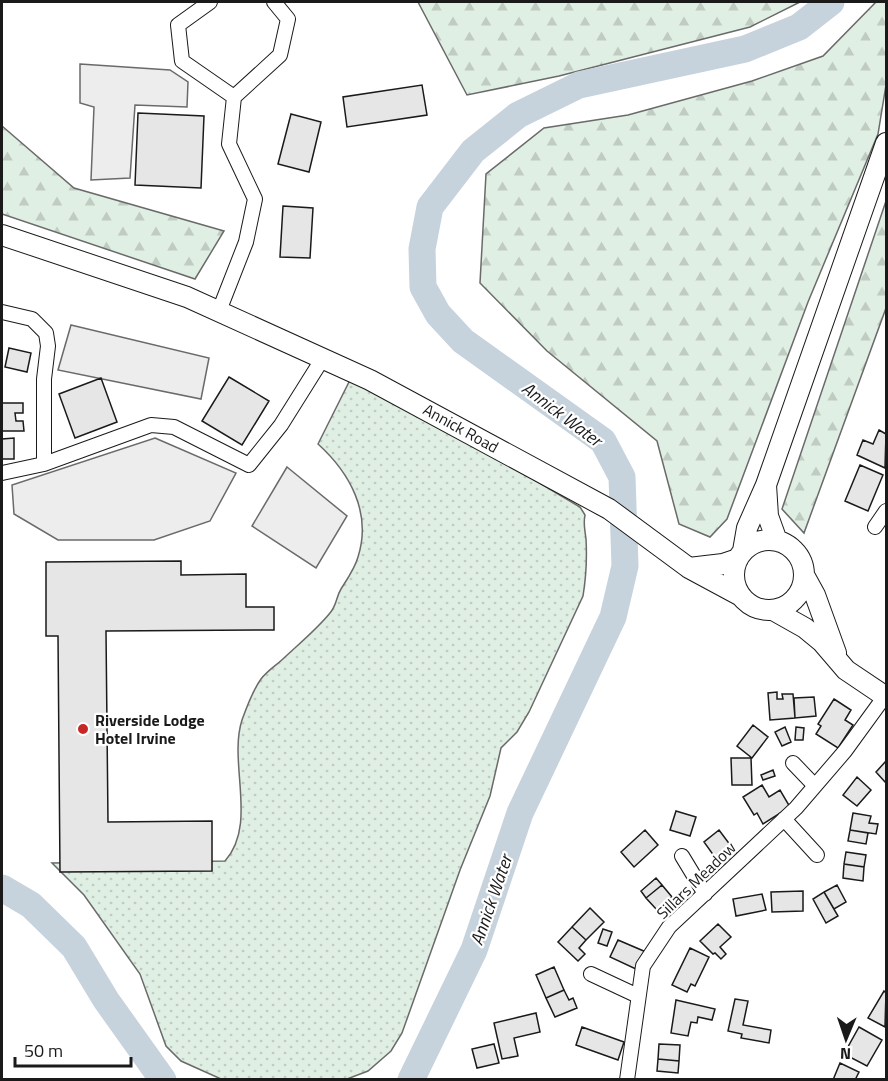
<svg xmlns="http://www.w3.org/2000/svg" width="888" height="1081" font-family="'Titillium Web',sans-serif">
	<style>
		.grass { fill: url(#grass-dots); stroke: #6a6a6a; stroke-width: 1.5 }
		.forest { fill: url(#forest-firs); stroke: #6a6a6a; stroke-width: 1.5 }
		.parking { fill: #ededed; stroke: #6a6a6a; stroke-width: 1.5 }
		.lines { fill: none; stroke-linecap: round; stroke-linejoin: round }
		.river { stroke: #c6d2dc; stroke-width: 27 }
		.building { fill: #e6e6e6; stroke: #1a1a1a; stroke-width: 1.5 }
		.minor-casing { stroke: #1a1a1a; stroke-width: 16 }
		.secondary-casing { stroke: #1a1a1a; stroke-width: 22 }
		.minor { stroke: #fff; stroke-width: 14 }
		.secondary { stroke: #fff; stroke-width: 20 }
		.poi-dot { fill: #c62828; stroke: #fff; stroke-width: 2 }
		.labels { text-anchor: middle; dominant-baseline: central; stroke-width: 4.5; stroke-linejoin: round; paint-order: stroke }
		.street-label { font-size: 16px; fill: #1a1a1a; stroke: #fff }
		.poi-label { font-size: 16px; font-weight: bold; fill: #1a1a1a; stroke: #fff; text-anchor: start }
		.water-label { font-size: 18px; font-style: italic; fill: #1a1a1a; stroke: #fff }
	</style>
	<defs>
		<pattern id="grass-dots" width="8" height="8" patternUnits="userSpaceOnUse" patternTransform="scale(1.5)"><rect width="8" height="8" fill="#e0efe3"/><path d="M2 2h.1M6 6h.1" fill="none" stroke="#c0ccc2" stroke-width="1.8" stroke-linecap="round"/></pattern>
		<pattern id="forest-firs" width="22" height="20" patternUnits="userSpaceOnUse" patternTransform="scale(1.5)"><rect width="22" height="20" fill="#e0efe3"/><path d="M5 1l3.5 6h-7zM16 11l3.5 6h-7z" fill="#c0ccc2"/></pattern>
	</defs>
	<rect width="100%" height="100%" fill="#fff"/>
	<path class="grass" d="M350,380L489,453L580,507L585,515C583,524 585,530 586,539C587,557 586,578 583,596L529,712L517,732L501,748L490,796L460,870L402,1033L391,1051L368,1071L347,1079H221L181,1061L166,1046L140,974L84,895L52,863L225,861C258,824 228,763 242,720C247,706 253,690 261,679C268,670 277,665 285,657C300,643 317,629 330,613C337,605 336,597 341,589C348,578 355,568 358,557C372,513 350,473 318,444Z"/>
	<path class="forest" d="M418,2H800L750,27L559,76L467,95Z
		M876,2H886V85L878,134L808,302L727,519L710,537L679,524L657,441L547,351L480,283L486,174L544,128L628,115L752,81L823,56Z
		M2,126L74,188L224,231L195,279L2,214Z
		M886,201V308L804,533L782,509Z"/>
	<path class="parking" d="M80,64L170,70L188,82L187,107L135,105L130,178L91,180L94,107L80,103Z
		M71,325L209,358L201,399L58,370Z
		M155,438L236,473L210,521L154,540H58L14,514L12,485Z
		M287,467L347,516L316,568L252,526Z"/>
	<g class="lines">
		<path class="river" d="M2,888L31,905L74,947L106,1000L163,1080
			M411,1080L474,950L520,813L613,617L625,566L622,477L603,441L463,341L438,314L423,287L422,249L430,207L473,151L518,115L579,85L745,49L799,27L831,2"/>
	</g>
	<path class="building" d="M422,85L427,115L347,127L343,97Z
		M138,113L204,116L201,188L135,185Z
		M291,114L321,122L309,172L278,164Z
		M283,206L313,208L310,258L280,257Z
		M9,348L31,353L27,372L5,367Z
		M229,377L269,401L242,445L202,421Z
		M101,378L117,422L75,438L59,394Z
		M2,403H23V413H15L16,421H23L24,431H2Z
		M879,430L886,434L885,468L857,455L863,440L873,444Z
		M14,438V459H2V439Z
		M860,465L883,475L868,511L845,501Z
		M181,561V575L246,574V607H274V630L106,631L108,822L212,821V871L60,872L58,636H46V562Z
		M777,692V699H783L782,694H793L795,718L770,720L768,693Z
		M814,697L816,716L795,718L794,698Z
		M834,699L851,710L845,720L853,725L838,748L816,734L821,726L818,724Z
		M753,725L768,737L752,758L737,746Z
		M785,727L791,742L782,746L775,732Z
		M796,727L804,728L803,740H795Z
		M731,758H751L752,785H732Z
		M886,761V783L876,772Z
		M773,770L775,776L763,780L761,775Z
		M857,777L871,790L857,806L843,795Z
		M762,785L769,797L780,790L790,807L763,824L757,813L754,815L743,797Z
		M676,811L696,817L690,836L670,830Z
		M853,813L871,816L869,823L878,824L876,834L850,830Z
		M645,830L658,845L634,867L621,852Z
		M719,830L740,858L720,873L712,863L717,860L704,842Z
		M850,830L868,833L866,844L848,841Z
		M846,852L866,855L864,867L844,864Z
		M844,864L864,867L863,881L843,878Z
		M656,878L662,885L646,898L641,891Z
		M662,885L672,897L657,910L646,898Z
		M837,885L846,902L834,909L824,892Z
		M803,891V911L772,912L771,892Z
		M824,892L838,916L826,923L813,899Z
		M762,894L766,910L736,916L733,899Z
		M590,908L604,922L586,940L572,927Z
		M718,924L731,937L720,947L726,954L721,959L715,953L713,954L700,941Z
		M572,927L586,940L579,948L585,954L578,961L558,942Z
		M603,929L612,932L607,946L598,943Z
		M618,940L646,952L638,970L610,957Z
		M690,948L709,957L695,986L691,984L687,992L672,985Z
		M554,967L564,990L546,998L536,975Z
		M564,990L569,1000L573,998L577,1008L555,1017L546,998Z
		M884,991L886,993L885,1027L868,1018Z
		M735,999L748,1001L743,1025L771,1030L769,1043L741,1038L742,1034L728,1031Z
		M676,1000L715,1009L712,1020L698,1017L697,1023L691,1022L688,1036L671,1033Z
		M536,1013L540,1032L514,1038L518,1056L502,1059L494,1023Z
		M582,1027L624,1042L618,1060L576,1045Z
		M859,1027L882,1040L867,1066L844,1054Z
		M494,1044L499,1063L477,1068L472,1049Z
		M659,1044L680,1045L679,1061L658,1059Z
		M658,1059L679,1061L678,1073L657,1071Z
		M840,1063L859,1072L855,1080H833Z"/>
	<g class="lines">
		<g class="minor-casing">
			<path id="minor" d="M210,2L178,25L182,61L234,97
				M219,311L246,242L255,199L229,144L234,97L280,55L288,19L274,2
				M2,312L32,319L46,333L48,346L44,379V464
				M2,473L44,464L151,425L174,427L249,465L281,425L323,358
				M875,527L886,511
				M793,763L815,786
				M784,819L817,855
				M682,856L705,894
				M591,974L638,996
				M627,1080L643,966L669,927L796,808L845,751L885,696"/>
		</g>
		<g class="secondary-casing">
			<path id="secondary" d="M2,235L187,297L370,380L609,509L689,568L741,596
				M766,485L768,516L777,541
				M734 575a35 35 0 1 1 70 0a35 35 0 1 1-70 0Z
				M743,551L747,528L766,485L886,143
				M689,568L723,564L738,559
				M804,575L815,595L836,653
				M773,610L805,628L822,642L846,670L886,697"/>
		</g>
		<use href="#minor" class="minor"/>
		<use href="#secondary" class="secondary"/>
	</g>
	<circle class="poi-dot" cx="83" cy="729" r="6"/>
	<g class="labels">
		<g class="street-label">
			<text transform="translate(461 428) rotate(29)">Annick Road</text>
			<text transform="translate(696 880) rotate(-44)">Sillars Meadow</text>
		</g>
		<g class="poi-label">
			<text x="95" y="720">Riverside Lodge<tspan x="95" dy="18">Hotel Irvine</tspan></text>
		</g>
		<g class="water-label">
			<text transform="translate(562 414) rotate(37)">Annick Water</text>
			<text transform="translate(491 900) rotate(-71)">Annick Water</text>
		</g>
	</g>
	<rect width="888" height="1081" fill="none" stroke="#1a1a1a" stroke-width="6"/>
	<g transform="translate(846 1039) rotate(182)" stroke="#ffffff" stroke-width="4.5" paint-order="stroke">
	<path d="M0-4.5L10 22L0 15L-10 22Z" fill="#1a1a1a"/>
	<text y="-9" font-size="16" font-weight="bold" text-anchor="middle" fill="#1a1a1a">N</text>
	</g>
	<path d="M15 1057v9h116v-9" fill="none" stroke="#1a1a1a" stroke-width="3"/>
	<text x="24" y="1057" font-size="18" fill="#1a1a1a" stroke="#ffffff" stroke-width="4.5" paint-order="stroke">50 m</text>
</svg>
